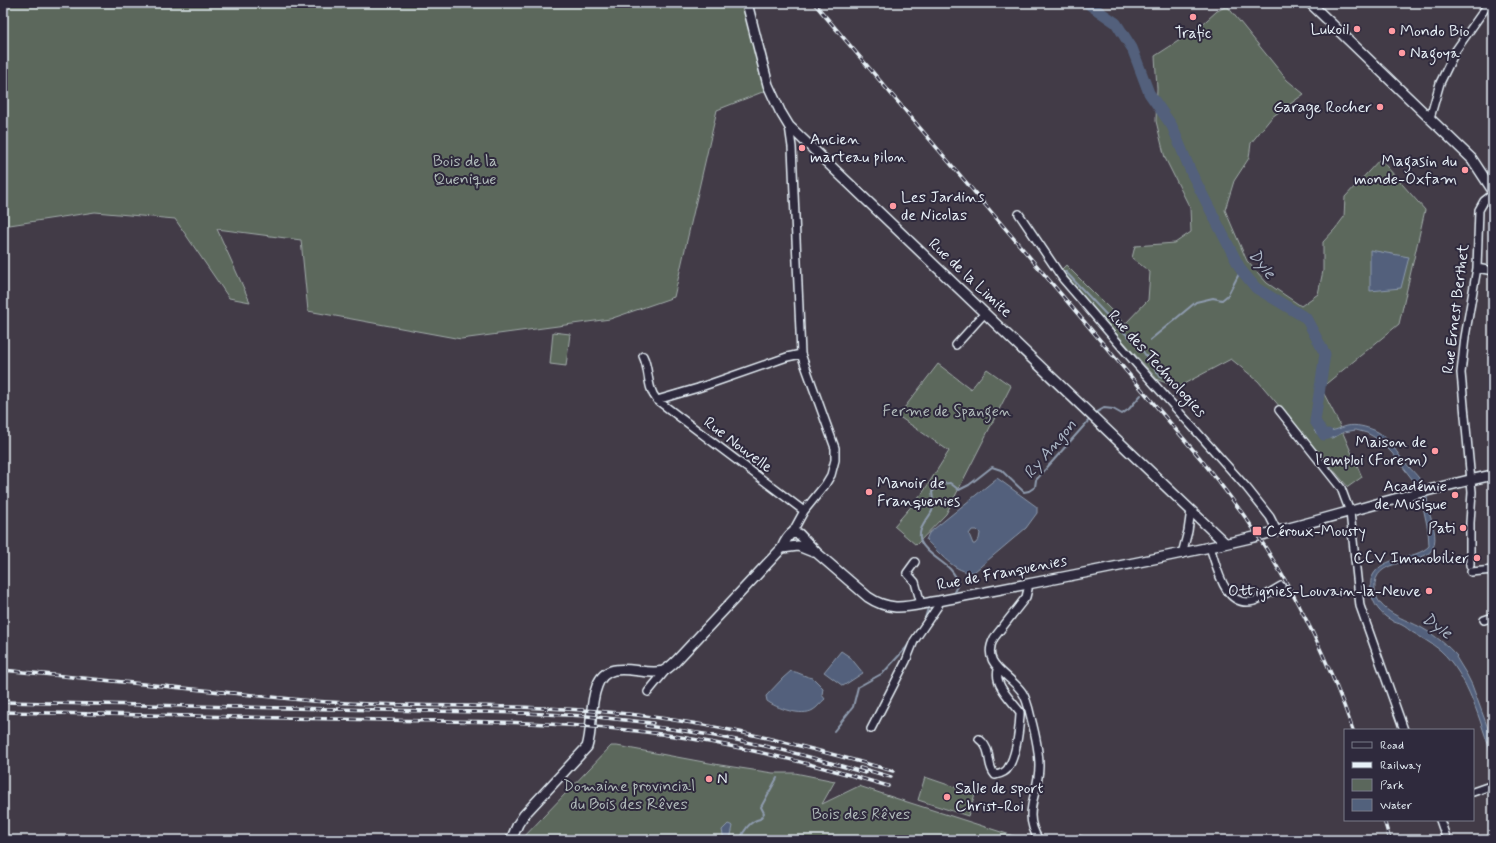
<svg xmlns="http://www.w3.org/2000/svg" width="1496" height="843" font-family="Mynerve,sans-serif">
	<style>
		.green { fill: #5b675c; stroke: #a2acaa }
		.water { fill: #52617c; stroke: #8e9bae; fill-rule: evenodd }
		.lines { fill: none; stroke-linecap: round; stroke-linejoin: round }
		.stream { stroke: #8e9bae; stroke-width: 2 }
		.river { stroke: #52617c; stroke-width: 11 }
		.street-casing { stroke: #e8f1f8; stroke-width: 10 }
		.secondary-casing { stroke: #e8f1f8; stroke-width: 12 }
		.street { stroke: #2f2a3d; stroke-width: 7 }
		.secondary { stroke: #2f2a3d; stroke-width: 9 }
		.rail-casing { stroke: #e8f1f8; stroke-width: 3.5 }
		.rail { stroke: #2f2a3d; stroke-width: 2; stroke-dasharray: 6; stroke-linecap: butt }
		.poi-dot { fill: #ff9aa2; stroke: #2f2a3d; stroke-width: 1.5 }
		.labels { text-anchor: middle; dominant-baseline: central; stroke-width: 4; stroke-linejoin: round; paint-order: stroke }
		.poi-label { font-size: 16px; fill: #e8f1f8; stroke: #2f2a3d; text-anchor: end }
		.park-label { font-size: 16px; fill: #b0baba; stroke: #2f2a3d }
		.street-label { font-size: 16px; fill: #e8f1f8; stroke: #2f2a3d }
		.water-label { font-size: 17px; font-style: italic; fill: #acb7c6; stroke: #2f2a3d }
	</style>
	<rect width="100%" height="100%" fill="#423b47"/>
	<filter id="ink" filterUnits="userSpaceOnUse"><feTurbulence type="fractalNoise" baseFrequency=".025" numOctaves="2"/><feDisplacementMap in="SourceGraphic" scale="8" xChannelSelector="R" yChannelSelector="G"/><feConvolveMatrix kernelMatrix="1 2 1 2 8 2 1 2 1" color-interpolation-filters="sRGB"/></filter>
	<g filter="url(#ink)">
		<path class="green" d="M3,3H742L754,43L770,89L717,110L674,297L610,319L461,339L308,311L301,240L217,229L250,302L229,298L175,219L95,212L3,226Z
			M1227,6L1287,80L1304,94L1272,117L1251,143L1249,158L1234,181L1225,210L1247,261L1267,283L1301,306L1318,294L1323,271V242L1335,229L1344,217L1345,197L1380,159L1425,210L1399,324L1321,388L1336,417L1362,477L1348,487L1258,381L1231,359L1178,387L1158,380L1060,271L1066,265L1125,324L1148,300L1150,272L1132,258L1135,246L1175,243L1191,232L1190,208L1165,158L1156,121L1157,88L1155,56L1197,29L1217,11Z
			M553,332L570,334L566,366L550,364Z
			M938,364L971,389L987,369L1011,386L946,514L916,545L894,526L922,494L949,451L898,416Z
			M611,746H617L720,765L773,773H795L835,781L822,804L859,786L898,799L1026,840H521Z
			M925,777L975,794L968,816L918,800Z"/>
		<path class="water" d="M1370,250L1409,257L1401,288L1370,291Z
			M1319,424L1324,431C1333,432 1339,428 1347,426C1356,424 1366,427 1374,430C1388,436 1394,449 1403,460C1410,469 1419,476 1424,486C1428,494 1427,503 1429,512C1432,522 1438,537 1433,548C1424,567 1371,555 1375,590C1377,612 1406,619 1422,628C1436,636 1447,645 1457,656L1456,657L1467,675L1472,685L1493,742V758C1479,721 1470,677 1440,650C1431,643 1422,638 1412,632C1409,630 1406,627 1402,625C1399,623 1394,623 1391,620C1380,614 1373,604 1371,592C1371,587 1370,580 1372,577C1383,554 1415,561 1429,546L1428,530L1419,488L1392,453L1379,440L1367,433L1356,430L1344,432L1333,438H1322L1314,431Z
			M997,478L1037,507V513L1026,528L974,572C955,574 939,552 926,540L929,533ZM972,530H977L980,533L979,539L975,544H973L969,534Z
			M841,651L850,657L863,673L843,686L824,672Z
			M791,671C799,672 805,677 813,678L823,688L822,695L825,699C821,702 817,708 813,710C802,717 776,708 767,701L766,696L783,678Z
			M728,824L733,826L730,840H724L722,830Z"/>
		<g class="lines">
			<path class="stream" d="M1065,271L1117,326L1140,347L1161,378
				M1150,340L1196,302L1213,298L1222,300L1228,295L1241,270
				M1097,412L1104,408L1113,409L1122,414L1129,409L1141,395
				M943,596L953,594L959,582C956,578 954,573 950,569C942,561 926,553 921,542C916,529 928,520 932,511C934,504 933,499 932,492L941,484L950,483L959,490L969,485L992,467L1001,470L1024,492L1029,491L1035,487L1036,480L1090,419
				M925,618L928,608
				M834,731L853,707L858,687L883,673L905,649L911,641
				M740,840C743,831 750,821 760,819L764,813L761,807L777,778"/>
			<path class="river" d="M1087,3L1116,23L1132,48L1149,93L1172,126L1191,172L1241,270L1256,288L1306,318L1325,354L1315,421L1324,435L1328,434"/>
			<g class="street-casing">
				<path id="street" d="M1430,118L1440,83L1456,50L1489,3
					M789,126L792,147L801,354L835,448V460L831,475L825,485L804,511L792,533
					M1019,214L1063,279L1139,367L1247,488L1270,517L1277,531
					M1477,268L1493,271
					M956,345L985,313
					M643,356C650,370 646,387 657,400L804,511
					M657,400L698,388L787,357L801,354
					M1279,410L1341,488L1350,512L1360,606L1404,730
					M1210,547C1217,567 1224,609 1254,601C1263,598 1272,591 1281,586
					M1182,554L1188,531L1191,510
					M915,562L907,573L915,582L921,604
					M1470,565V523L1472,492L1461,373L1465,337L1477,268L1479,210L1484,201L1493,194
					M1471,572L1493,570
					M1027,584L1028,589L1026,597L994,638C980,665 1009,673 1022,692C1027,699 1029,709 1031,718C1035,733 1039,750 1039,766C1039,795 1021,812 1039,840
					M1484,620L1493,617
					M648,692L666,670
					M871,729L906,661L914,641L938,606L939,601
					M979,739C983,742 987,748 988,753C990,761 989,768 995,775C1000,774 1006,772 1008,768C1017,754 1019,731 1020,715V712C1012,701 994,685 998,670
					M1473,792L1493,785
					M1440,820L1447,840"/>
			</g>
			<g class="secondary-casing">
				<path id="secondary" d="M747,3L768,85L780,111L789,126L1225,543
					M1310,3L1472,159L1493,191
					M782,548L798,546L813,552
					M511,840L518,824L524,815L587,747C593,728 589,706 597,686C608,656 642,677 663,671C668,669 672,665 676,661L782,548C784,543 788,536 792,533L799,534L817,553L868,597C893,614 911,605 939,601C1043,581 1147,562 1250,538C1332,518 1411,492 1493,475"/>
			</g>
			<use href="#street" class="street"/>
			<use href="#secondary" class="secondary"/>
			<g class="rail-casing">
				<path id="rail" d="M814,3L1200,458C1220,484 1241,509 1258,536C1298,597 1329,662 1353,730
					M3,670L312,701C420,709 529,702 637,715C724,725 808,747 893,771
					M3,702L523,713L587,716L653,723
					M3,712C130,715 257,717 384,720C476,722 569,721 661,734C738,745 814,764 888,786
					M646,726C721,734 794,751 865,773
					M860,768L891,777
					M1384,820L1390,840
					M1078,836L1089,840"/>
			</g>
			<use href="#rail" class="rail"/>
		</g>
	</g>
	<g class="poi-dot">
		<circle cx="1193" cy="17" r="4"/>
		<circle cx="1357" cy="29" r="4"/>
		<circle cx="1392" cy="31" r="4"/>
		<circle cx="1402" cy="53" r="4"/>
		<circle cx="1380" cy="107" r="4"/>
		<circle cx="802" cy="148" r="4"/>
		<circle cx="1465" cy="170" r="4"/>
		<circle cx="893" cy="206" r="4"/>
		<circle cx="1435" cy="451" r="4"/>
		<circle cx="869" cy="492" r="4"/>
		<circle cx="1455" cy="495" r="4"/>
		<circle cx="1463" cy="528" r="4"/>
		<rect x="1252" y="526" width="10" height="10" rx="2"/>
		<circle cx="1477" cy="558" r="4"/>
		<circle cx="1429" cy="591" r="4"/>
		<circle cx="709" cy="779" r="4"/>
		<circle cx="947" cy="797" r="4"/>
	</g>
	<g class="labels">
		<g class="poi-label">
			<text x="1349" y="29">Lukoil</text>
			<text x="1400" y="31" text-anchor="start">Mondo Bio</text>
			<text x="1193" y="33" text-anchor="middle">Trafic</text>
			<text x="1410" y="53" text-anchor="start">Nagoya</text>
			<text x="1372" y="107">Garage Rocher</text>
			<text x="810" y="139" text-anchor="start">Ancien<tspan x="810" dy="18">marteau pilon</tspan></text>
			<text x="1457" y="161">Magasin du<tspan x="1457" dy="18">monde-Oxfam</tspan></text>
			<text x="901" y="197" text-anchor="start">Les Jardins<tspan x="901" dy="18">de Nicolas</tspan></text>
			<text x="1427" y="442">Maison de<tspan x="1427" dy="18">l'emploi (Forem)</tspan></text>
			<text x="877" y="483" text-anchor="start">Manoir de<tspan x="877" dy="18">Franquenies</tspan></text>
			<text x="1447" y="486">Académie<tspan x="1447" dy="18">de Musique</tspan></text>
			<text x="1455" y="528">Pati</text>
			<text x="1266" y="531" text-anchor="start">Céroux-Mousty</text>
			<text x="1469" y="558">CCV Immobilier</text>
			<text x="1421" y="591">Ottignies-Louvain-la-Neuve</text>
			<text x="717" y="779" text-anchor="start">N</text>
			<text x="955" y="788" text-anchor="start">Salle de sport<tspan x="955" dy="18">Christ-Roi</tspan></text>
		</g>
		<g class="park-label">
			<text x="465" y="161">Bois de la<tspan x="465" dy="18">Quenique</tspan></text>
			<text x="947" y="411">Ferme de Spangen</text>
			<text x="629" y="786">Domaine provincial<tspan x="629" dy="18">du Bois des Rêves</tspan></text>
			<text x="861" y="814">Bois des Rêves</text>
		</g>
		<g class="street-label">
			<text transform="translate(970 278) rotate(43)">Rue de la Limite</text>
			<text transform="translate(1456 309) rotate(-83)">Rue Ernest Berthet</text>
			<text transform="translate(1157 364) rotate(48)">Rue des Technologies</text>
			<text transform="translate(738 445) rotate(37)">Rue Nouvelle</text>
			<text transform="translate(1002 573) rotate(-11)">Rue de Franquenies</text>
		</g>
		<g class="water-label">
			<text transform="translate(1262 264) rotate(51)">Dyle</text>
			<text transform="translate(1050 449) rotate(-50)">Ry Angon</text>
			<text transform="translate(1437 626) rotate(35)">Dyle</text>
		</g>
	</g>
	<rect width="1496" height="843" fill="none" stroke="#2f2a3d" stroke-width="16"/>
	<rect x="8" y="8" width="1480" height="827" fill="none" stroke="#e8f1f8" stroke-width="1.5" filter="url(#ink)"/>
	<rect x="1344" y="729" width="130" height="92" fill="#2f2a3d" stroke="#797a88"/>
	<rect x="1352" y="742" width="20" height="6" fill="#2f2a3d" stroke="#797a88"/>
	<text x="1380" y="749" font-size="12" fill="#e8f1f8">Road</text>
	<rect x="1352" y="762" width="20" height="6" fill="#e8f1f8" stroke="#797a88"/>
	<text x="1380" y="769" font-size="12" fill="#e8f1f8">Railway</text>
	<rect x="1352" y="779" width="20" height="12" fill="#5b675c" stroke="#797a88"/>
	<text x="1380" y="789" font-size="12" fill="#e8f1f8">Park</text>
	<rect x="1352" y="799" width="20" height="12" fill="#52617c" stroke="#797a88"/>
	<text x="1380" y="809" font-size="12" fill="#e8f1f8">Water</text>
</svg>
